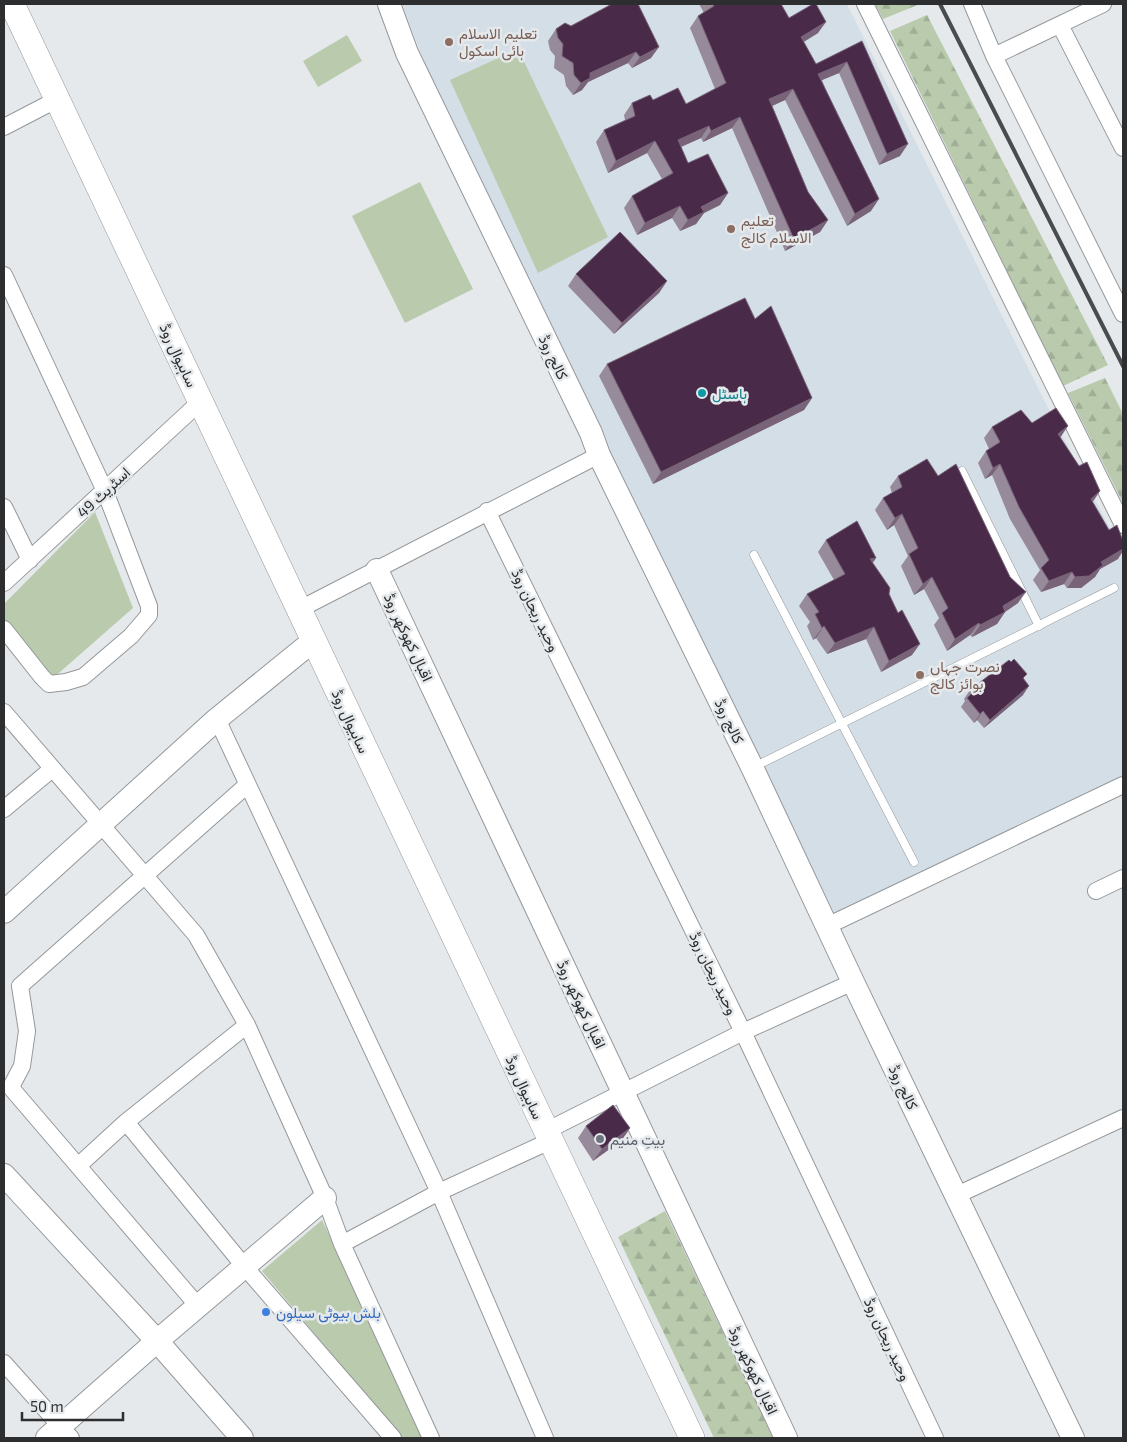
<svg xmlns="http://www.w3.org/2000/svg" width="1127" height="1442" font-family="'Exo 2',Vazirmatn,sans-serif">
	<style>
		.built { fill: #d4dee6 }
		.forest { fill: url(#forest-firs) }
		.park { fill: #b9caad }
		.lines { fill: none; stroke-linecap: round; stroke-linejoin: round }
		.lane-casing { stroke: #94989b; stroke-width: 9 }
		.street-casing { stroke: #94989b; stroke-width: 18 }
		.secondary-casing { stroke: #94989b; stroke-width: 24 }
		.primary-casing { stroke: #94989b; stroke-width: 26 }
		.lane { stroke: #fff; stroke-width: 8 }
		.street { stroke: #fff; stroke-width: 16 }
		.secondary { stroke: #fff; stroke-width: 22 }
		.primary { stroke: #fff; stroke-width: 25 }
		.rail { stroke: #494b4c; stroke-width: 4 }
		.wall { fill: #978a9a }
		.shaded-wall { fill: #786379 }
		.building { fill: #492a48; stroke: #786379 }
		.education-dot { fill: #8d6e63; stroke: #e5e9ec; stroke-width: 2 }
		.culture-dot { fill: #0f9aa8; stroke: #e5e9ec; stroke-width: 2 }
		.worship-dot { fill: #6b7280; stroke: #e5e9ec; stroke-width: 2 }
		.shop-dot { fill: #3f7fe0; stroke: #e5e9ec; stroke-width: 2 }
		.labels { text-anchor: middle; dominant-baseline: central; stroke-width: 5; stroke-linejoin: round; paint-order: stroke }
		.education-label { font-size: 15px; fill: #785e54; stroke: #e5e9ec; text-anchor: start }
		.street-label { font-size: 15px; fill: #2c2e2f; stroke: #e5e9ec }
		.culture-label { font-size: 15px; fill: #0d838f; stroke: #e5e9ec; text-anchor: start }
		.worship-label { font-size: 15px; fill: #5b616d; stroke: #e5e9ec; text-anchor: start }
		.shop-label { font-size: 15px; fill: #366cbe; stroke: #e5e9ec; text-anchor: start }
	</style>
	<defs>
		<pattern id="forest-firs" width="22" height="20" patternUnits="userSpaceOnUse" patternTransform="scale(1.25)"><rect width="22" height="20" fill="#b9caad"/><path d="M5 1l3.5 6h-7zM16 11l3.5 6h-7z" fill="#9fae95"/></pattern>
	</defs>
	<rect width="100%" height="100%" fill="#e5e9ec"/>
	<path class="built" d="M402,4H847L1040,392L1123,554V778L835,915L665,571L426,67Z"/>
	<path class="forest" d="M875,4H920L883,19Z
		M927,15L1108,365L1063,386L890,31Z
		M1105,378L1123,414V503L1068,393Z
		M665,1211L773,1438H714L618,1237Z"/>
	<path class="park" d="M347,35L362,61L318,87L303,61Z
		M518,49L608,237L538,273L450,80Z
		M420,182L473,289L405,323L352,216Z
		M95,512L133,608L52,679L4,622V604Z
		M322,1220L426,1438H402L262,1271Z"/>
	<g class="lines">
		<g class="lane-casing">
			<path id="lane" d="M962,471L1039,626
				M754,555L914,862
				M754,767L1114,588"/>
		</g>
		<g class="street-casing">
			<path id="street" d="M865,4L1123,525
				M972,4L994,56L1103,4
				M1060,25L1123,148
				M994,56L1123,314
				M4,127L58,99
				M4,275L105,491L149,606V615L131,636L83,677L66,682L49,684L42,677L4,629
				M4,507L30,560
				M487,511L743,1032L935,1438
				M4,583L201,401
				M300,609L599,455
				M4,712L196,935L247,1025L325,1198L342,1244L431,1438
				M217,719L439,1192L545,1438
				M4,809L52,769
				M1096,891L1123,878
				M827,926L1123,785
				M126,1122L244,1266L393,1438
				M546,1131L743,1032L853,982
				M78,1166L126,1122L247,1025
				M957,1195L1123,1118
				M342,1244L439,1192L550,1141
				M198,1306L12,1089V1085L22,1066L27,1031L20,986L247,785
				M4,1363L71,1438"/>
		</g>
		<g class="secondary-casing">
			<path id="secondary" d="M389,4L407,53L591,433L599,455L752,767L853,982L1073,1438
				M377,570L786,1438
				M4,912L217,719L313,641
				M4,1175L157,1341L242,1438
				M47,1438L157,1341L325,1198"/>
		</g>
		<g class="primary-casing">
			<path id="primary" d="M12,4L692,1438"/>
		</g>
		<use href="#lane" class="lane"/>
		<use href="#street" class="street"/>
		<use href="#secondary" class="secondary"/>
		<use href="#primary" class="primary"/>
		<path class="rail" d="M940,4L1123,366"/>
	</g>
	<path class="wall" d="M609,4H638L651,58L632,68L628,63L588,82L582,90L573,95L566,86L564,75L554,68L555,56L550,50L548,41L556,29L571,26L607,7Z
		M699,4H781L789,18L818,33L804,42L816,64L862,41L900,156L879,165L839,73L822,80L871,211L847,226L785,100L772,106L808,192L828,220L820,232L785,251L732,128L703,142L701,138L681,147L688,163L728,193L720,205L704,213L696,224L680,231L672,218L637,235L624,208L632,196L662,179L647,153L608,173L596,142L604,130L625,120L624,115L632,103L653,100L686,104L715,89L690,28L698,16L704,13Z
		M576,274L667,281L659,293L614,334L568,286Z
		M755,319L812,398L804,410L653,484L599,376L607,364Z
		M1032,423L1060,438L1079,466L1100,491L1092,502L1118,559L1100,569L1095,577L1081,588H1067L1064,584L1041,592L1033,580L1040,570L1010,519L992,475L985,479L978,463L986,451L989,449L984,438L992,427Z
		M898,476L1018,603L1005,612L997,624L972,637L970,635L947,651L934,625L939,618L924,589L914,595L901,566L908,556L894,525L887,530L875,510L883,498L892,493L890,487Z
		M826,540L876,558L872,563L889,594L912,655L881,672L866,639L827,654L816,638L813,640L807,626L810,622L799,606L807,594L834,580L818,552Z
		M1024,679L1023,695L984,728L977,720L974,723L961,707L965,701L964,699L970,690Z
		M586,1126L630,1128L622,1140L593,1161L578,1138Z"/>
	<path class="shaded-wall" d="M826,22L818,33L793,48L801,37Z
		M659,47L651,58L632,68L640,57Z
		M636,52L628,63L588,82L582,90L573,95L581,83L590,73Z
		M847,62L839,73L810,85L818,74Z
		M793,89L785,100L761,111L769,99Z
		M740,117L732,128L703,142L711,131Z
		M709,126L701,138L669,152L678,140Z
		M655,141L647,153L608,173L616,161Z
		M908,144L900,156L879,165L887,154Z
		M728,193L720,205L704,213L696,224L680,231L688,220L701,207Z
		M879,199L871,211L847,226L855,214Z
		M680,206L672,218L637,235L645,223Z
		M828,220L820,232L785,251L794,239Z
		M667,281L659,293L614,334L622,323Z
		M812,398L804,410L653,484L661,472Z
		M1068,426L1060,438L1058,434Z
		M1000,464L992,475L985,479L993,468Z
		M1100,491L1092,503L1091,499Z
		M902,514L894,525L887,530L895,518Z
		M1123,549V551L1118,559L1100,569L1095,577L1081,588H1067L1075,577Z
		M876,558L868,570L870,559Z
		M1072,572L1064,584L1041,592L1049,581Z
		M932,577L924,589L914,595L923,584Z
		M1026,592L1018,603L999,616L1005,612L997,624L972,637L980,625L1003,606Z
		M979,623L970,635L947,651L955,639Z
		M824,626L816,638L813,640L822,628Z
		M874,627L866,639L827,654L835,643Z
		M920,644L912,655L881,672L889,661Z
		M1029,686L1023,695L984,728L990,720Z
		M983,711L977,720L974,723L980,714Z
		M630,1128L622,1140L593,1161L602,1149Z"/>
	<path class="building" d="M612,4H638L659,47L640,57L636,52L590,73V78L581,83L574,75L573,63L562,56L563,44L558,38L556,29L565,23L571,26Z
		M713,4H781L789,18L813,4H816L826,22L801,37L816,64L862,41L908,144L887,154L847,62L818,74L879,199L855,214L793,89L769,99L808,192L828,220L794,239L740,117L711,131L709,126L678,140L688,163L708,154L728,193L701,207L704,212L688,220L680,206L645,223L632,196L673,173L655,141L616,161L604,130L635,116L632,103L650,95L653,100L678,88L686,104L726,83L698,16L714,6Z
		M620,232L667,281L622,323L576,274Z
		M745,298L755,319L771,306L812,398L661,472L607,364Z
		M1056,408L1068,426L1058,434L1079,466L1087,462L1100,491L1091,499L1109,530L1117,525L1123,541V549L1101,562L1103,565L1089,576L1075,577L1072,572L1049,581L1041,568L1049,560L1019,507L1000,464L993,468L986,451L1000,442L992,427L1021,410L1032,423Z
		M927,459L938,476L956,464L1010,577L1026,592L1003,606L1005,612L980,625L979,623L955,639L942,613L948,608L932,577L923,584L909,554L918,548L902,514L895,518L883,498L902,487L898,476Z
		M857,521L876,558L870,559L890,588L889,594L898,613L902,610L920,644L889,661L874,627L835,643L824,626L822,628L815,614L819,612L807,594L845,574L826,540Z
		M1014,659L1027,674L1023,678L1029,686L990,720L983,711L980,714L967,698L972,693L970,690L1009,660L1011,662Z
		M613,1105L630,1128L602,1149L586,1126Z"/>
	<g class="education-dot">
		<circle cx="449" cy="42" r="5"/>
		<circle cx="731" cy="229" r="5"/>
		<circle cx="920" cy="675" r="5"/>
	</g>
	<circle class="culture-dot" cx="702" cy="393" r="5"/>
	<circle class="worship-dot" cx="600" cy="1139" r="5"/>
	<circle class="shop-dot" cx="266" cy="1312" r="5"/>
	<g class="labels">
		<g class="education-label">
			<text x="459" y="33">تعلیم الاسلام<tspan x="459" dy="17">ہائی اسکول</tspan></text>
			<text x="741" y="220">تعلیم<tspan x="741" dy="17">الاسلام کالج</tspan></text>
			<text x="930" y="666">نصرت جہاں<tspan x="930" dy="17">بوائز کالج</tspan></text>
		</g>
		<g class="street-label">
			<text transform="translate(179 355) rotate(65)">ساہیوال روڈ</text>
			<text transform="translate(554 357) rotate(64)">کالج روڈ</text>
			<text transform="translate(103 492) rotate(-43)">اسٹریٹ 49</text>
			<text transform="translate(536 610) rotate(64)">وحید ریحان روڈ</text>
			<text transform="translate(409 637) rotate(65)">اقبال کھوکھر روڈ</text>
			<text transform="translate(351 721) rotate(65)">ساہیوال روڈ</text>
			<text transform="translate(730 721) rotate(64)">کالج روڈ</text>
			<text transform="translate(714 973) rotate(64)">وحید ریحان روڈ</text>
			<text transform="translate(582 1004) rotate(65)">اقبال کھوکھر روڈ</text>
			<text transform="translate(525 1087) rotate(65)">ساہیوال روڈ</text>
			<text transform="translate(904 1087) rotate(64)">کالج روڈ</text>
			<text transform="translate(888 1339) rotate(65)">وحید ریحان روڈ</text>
			<text transform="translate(754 1370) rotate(65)">اقبال کھوکھر روڈ</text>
		</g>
		<g class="culture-label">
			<text x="712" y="393">ہاسٹل</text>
		</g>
		<g class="worship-label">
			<text x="610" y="1139">بیتِ منیم</text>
		</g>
		<g class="shop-label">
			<text x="276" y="1312">بلش بیوٹی سیلون</text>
		</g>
	</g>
	<rect width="1127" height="1442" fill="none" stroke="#2c2e2f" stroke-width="10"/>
	<path d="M22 1412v8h101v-8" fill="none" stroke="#2c2e2f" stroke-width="2.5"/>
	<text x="30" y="1412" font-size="15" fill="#2c2e2f" stroke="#e5e9ec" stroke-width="4" paint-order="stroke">50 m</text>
</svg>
